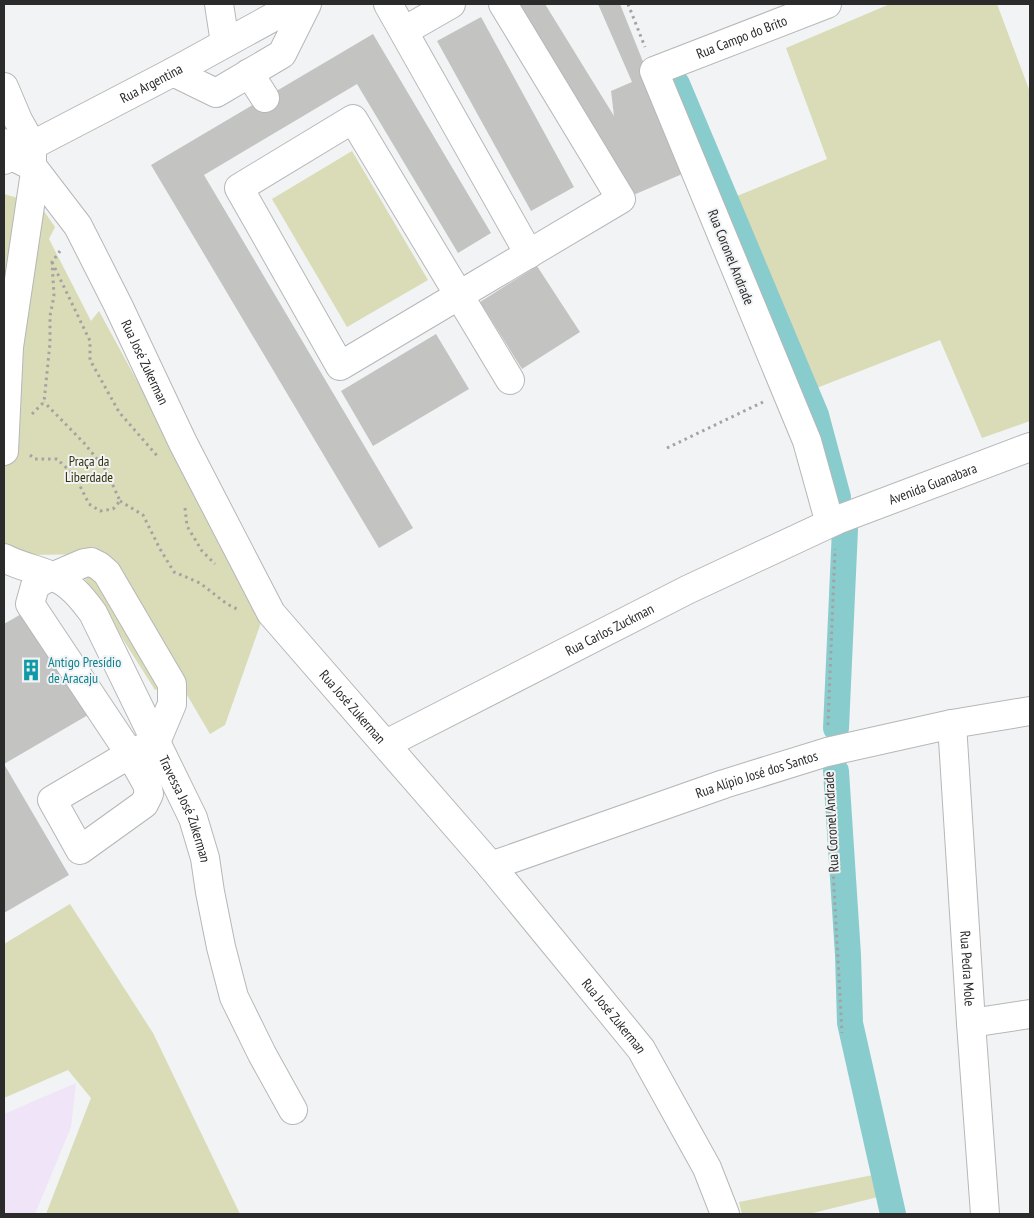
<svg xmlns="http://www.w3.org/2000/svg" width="1034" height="1218" font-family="'PT Sans Narrow',sans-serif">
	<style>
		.education { fill: #f0e4f8 }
		.green { fill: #d9dcb6 }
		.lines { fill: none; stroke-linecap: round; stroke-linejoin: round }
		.canal { stroke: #89ccce; stroke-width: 26 }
		.building { fill: #c3c3c2 }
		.minor-casing { stroke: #b6b7b8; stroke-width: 30 }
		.path { stroke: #a3a3a4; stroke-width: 3; stroke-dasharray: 2.5 4; stroke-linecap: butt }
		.minor { stroke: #fff; stroke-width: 28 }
		.labels { text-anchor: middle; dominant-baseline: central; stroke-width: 4; stroke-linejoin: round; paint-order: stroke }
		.street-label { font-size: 14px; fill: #2b2b2b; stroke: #f2f3f4 }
		.park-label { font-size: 14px; fill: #32330b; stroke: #f2f3f4 }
		.culture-label { font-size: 14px; fill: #0d838f; stroke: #f2f3f4; text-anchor: start }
	</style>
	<rect width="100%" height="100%" fill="#f2f3f4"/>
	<path class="education" d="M76,1083L71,1127L35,1214H4V1114Z"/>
	<path class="green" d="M890,4H997L1030,92V421L982,438L940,340L814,389L737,196L827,159L786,48Z
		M352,151L428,280L347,327L272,199Z
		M4,194L39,204L55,227L49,239L91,321L99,311L264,614L225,725L210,734L104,554L25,555L4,546Z
		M89,566L165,687L155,690L78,568Z
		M70,904L153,1033L240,1214H46L91,1098L68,1070L4,1098V944Z
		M873,1175L878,1197L809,1214H742L739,1202Z"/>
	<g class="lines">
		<path class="canal" d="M677,84L816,415L838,497
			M836,728L845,529
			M836,771L848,955L850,1023L893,1214"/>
	</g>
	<path class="building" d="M520,4H545L614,116L611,91L632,82L598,4H620L687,172L631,196Z
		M481,17L574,187L531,211L437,41Z
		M373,34L491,233L458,253L357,84L204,175L413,528L379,548L151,165Z
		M537,266L580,332L522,369L480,302Z
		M436,334L469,389L373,446L341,391Z
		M23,613L88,715L4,764V624Z
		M4,764L69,875L4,913Z"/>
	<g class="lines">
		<g class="minor-casing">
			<g id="minor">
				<path d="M219,4L225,43"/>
				<path d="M388,4L529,254"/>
				<path d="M503,4L621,199C527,255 434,310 340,366L239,188L353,119L510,380"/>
				<path d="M404,31L451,4"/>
				<path d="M173,72L216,93L282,54L307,4"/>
				<path d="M249,73L265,98"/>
				<path d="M4,87L18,120L32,145V164"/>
				<path id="s1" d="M4,143L12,156L32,166L78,226L118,305L183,443L271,613L491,866L641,1049L707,1168L725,1214"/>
				<path id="s2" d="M4,160L173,72L297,4"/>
				<path d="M4,451L9,347L35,172"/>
				<path id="s3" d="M827,513L807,441L654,71L827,4"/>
				<path id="s4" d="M4,558C19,566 36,569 52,576C70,583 82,598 93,613L193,818L205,858L210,892L221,947L234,997L262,1054L293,1110"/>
				<path d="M91,562L99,566L107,573L172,684V704L156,742L130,754L30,604L35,586L42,581L84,563Z"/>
				<path id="s5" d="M952,724L971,1023L985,1214"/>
				<path id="s6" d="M386,744L687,590L837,520L1030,447"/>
				<path d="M130,754L147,784L149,794L144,804L80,850L52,800Z"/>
				<path id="s7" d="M491,866L724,784L827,752L952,724L1030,711"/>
				<path d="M971,1023L1030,1014"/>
			</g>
		</g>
		<path class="path" d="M628,4L645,47
			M52,262L90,341V360L119,412L159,458
			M32,414L44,402L50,343V316L54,296L52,262L60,251
			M667,448L763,402
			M30,455L35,459H57L75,476L89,504L100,511L113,509L120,501L106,470L84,443L44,402
			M120,501L143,515L160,549L174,572L200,583L227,604L239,610
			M185,508L187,526L202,551L215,564
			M828,725L835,549
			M828,779L842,1033"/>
		<use href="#minor" class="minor"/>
	</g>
	<defs>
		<g id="building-bare" transform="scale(1.725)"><path d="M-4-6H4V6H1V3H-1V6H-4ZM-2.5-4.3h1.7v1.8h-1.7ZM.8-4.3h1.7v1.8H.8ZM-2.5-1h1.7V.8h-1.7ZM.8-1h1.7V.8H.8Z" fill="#0f9aa8" stroke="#f2f3f4" stroke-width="2.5" paint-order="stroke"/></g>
	</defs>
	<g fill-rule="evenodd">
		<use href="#building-bare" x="31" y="670"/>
	</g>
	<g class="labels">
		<g class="street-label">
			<text stroke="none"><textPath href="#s3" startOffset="569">Rua Campo do Brito</textPath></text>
			<text stroke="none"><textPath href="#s2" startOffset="166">Rua Argentina</textPath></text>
			<text transform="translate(731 257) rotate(68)">Rua Coronel Andrade</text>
			<text stroke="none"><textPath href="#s1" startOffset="265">Rua José Zukerman</textPath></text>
			<text stroke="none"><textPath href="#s6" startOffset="606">Avenida Guanabara</textPath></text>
			<text stroke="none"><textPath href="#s6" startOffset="251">Rua Carlos Zuckman</textPath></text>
			<text stroke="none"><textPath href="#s1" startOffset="670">Rua José Zukerman</textPath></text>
			<text stroke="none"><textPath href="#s7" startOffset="281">Rua Alípio José dos Santos</textPath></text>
			<text stroke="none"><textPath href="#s4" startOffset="324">Travessa José Zukerman</textPath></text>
			<text transform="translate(831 822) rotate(-93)">Rua Coronel Andrade</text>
			<text stroke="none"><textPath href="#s5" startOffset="245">Rua Pedra Mole</textPath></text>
			<text stroke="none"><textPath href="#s1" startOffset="1075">Rua José Zukerman</textPath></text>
		</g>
		<g class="park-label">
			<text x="89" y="461">Praça da<tspan x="89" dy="16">Liberdade</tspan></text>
		</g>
		<g class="culture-label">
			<text x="48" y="662">Antigo Presídio<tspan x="48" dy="16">de Aracaju</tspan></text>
		</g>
	</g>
	<rect width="1034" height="1218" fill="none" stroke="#2b2b2b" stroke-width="10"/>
</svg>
